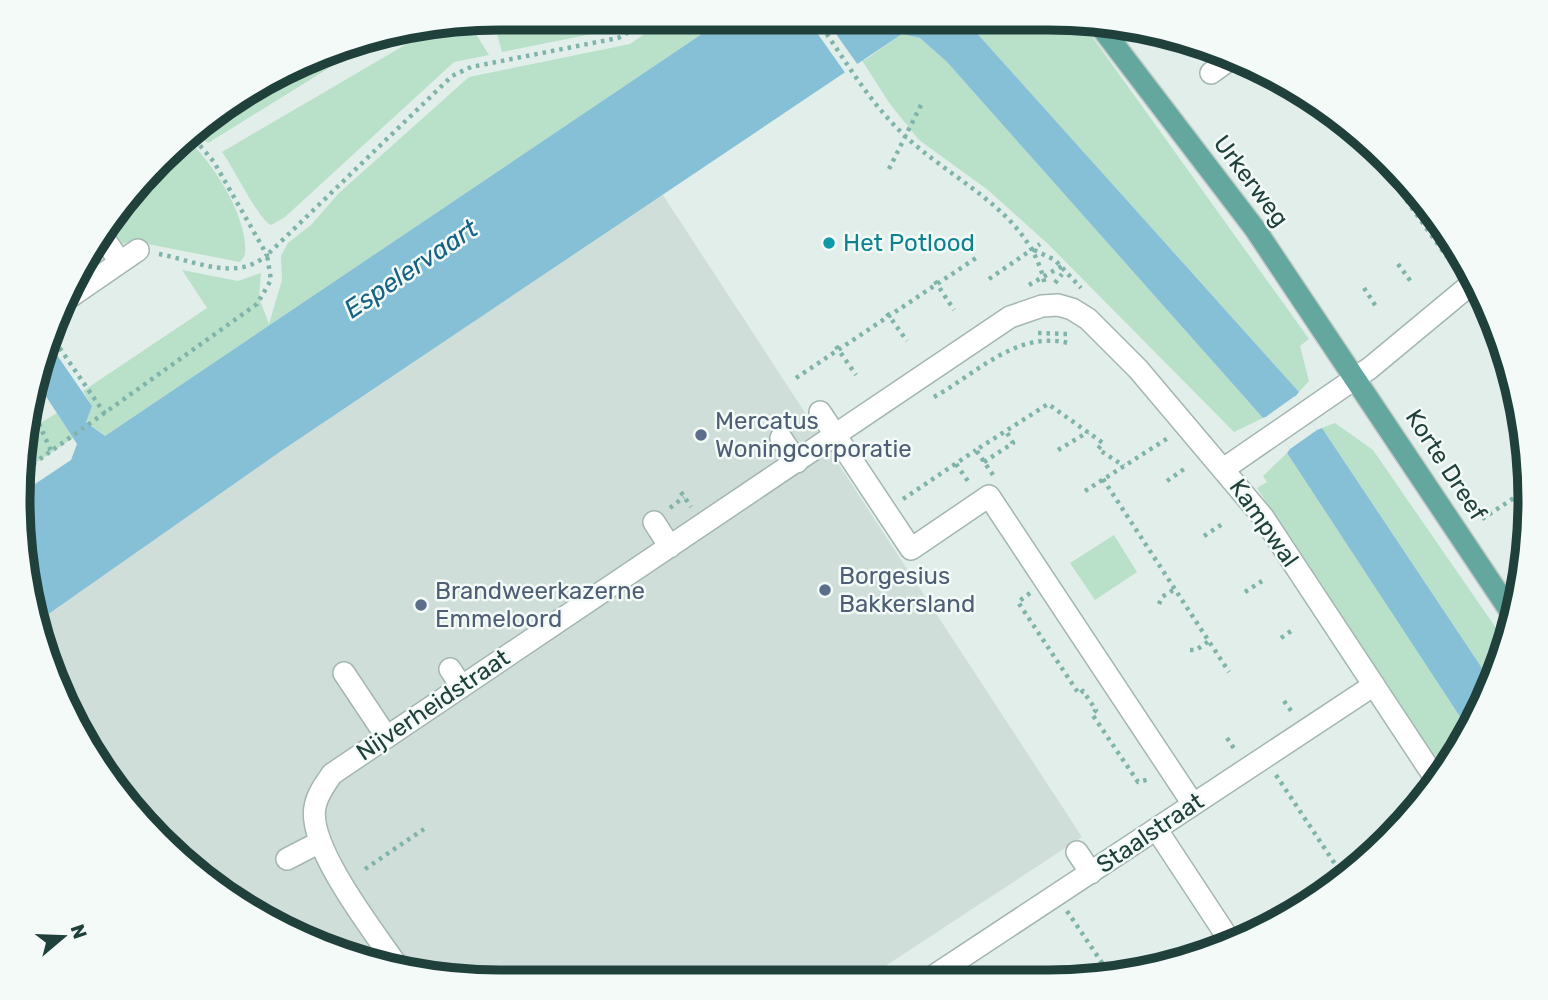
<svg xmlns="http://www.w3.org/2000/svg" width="1548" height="1000" font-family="Rubik,sans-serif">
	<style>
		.built { fill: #d0ded9 }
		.green { fill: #b9e0c9 }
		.water { fill: #85c0d7 }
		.pier { fill: #e2eeea }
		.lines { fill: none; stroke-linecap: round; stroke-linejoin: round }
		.minor-casing { stroke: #a4b6b2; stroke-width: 24 }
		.major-casing { stroke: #c1cac8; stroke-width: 24 }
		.path { stroke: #80b4aa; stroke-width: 4.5; stroke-dasharray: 3.5 5; stroke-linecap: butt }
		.minor { stroke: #fff; stroke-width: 21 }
		.major { stroke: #63a79e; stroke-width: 21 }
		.culture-dot { fill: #0f9aa8; stroke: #f3faf7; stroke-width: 2.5 }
		.service-dot { fill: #5c6f8a; stroke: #f3faf7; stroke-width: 2.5 }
		.labels { text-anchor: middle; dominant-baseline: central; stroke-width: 5; stroke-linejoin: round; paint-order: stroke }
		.street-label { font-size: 24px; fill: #20403c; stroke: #f3faf7 }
		.culture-label { font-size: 24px; fill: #0d838f; stroke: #f3faf7; text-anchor: start }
		.service-label { font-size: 24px; fill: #4e5e75; stroke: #f3faf7; text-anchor: start }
		.water-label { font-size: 26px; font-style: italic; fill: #156282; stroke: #f3faf7 }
		.rim { fill: none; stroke: #20403c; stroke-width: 9 }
	</style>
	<rect width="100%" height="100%" fill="#e2eeea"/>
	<path class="built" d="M661,192L1082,837L864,980L437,978L287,933L182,862L82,742L27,596Z"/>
	<path class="green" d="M634,18L617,29L502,52L493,19Z
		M666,19H724L105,436L86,421L92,406L83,391L207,308L182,270L238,281L261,273L259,298L269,324L282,280L281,256L288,243L311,225L339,193L469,77L630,44Z
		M966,21H1081L1309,339L1300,346L1309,381L1299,392Z
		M469,23L489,55L454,62L285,217L271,225C258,219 234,168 222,152L434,28Z
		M902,34L920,38L947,62L1263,418L1234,432L1047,243L988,190L919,140L890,104L861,59L865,60Z
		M379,37L208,143L196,133L232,99L345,43Z
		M188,140C214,164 249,219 245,255L240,262L132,241L122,244L110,227L121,219L115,210L117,206Z
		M57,413L73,438L19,474L27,431Z
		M1335,423L1373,450L1507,644L1492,683L1322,428Z
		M1287,453L1470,732L1444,772L1257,488L1267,482L1263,476Z
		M1114,535L1137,572L1095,600L1070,563Z"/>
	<path class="water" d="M724,19L966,21L1299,392L1295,397L1317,430L1322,428L1492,683L1470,732L1287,453L1290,449L1268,416L1263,418L947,62L920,38L902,34L281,451L37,622L27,595L20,494L71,460L77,444L38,384L48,342L92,406L86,422L105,436Z"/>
	<path class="pier" d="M808,20H826L858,65L846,74Z
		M1295,396L1317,430L1290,449L1267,416Z"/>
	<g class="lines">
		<g class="minor-casing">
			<path id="minor" d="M1211,73L1232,58
				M101,234L120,262
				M61,303L138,250
				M820,412L911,549L989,496L1193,804
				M781,438L797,462
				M1225,468L1370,368L1476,280
				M654,522L670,547
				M450,669L461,686
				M344,673L386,736
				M1157,830L1232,944
				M1077,852L1091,873
				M287,859L320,842
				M398,967C375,933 307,847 315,807C317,795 325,784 332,774L1010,317L1042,306L1058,305L1072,309L1088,319L1138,369L1263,517L1437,781
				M926,981L1374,685"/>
		</g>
		<g class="major-casing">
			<path id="major" d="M1097,22L1255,229L1514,617"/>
		</g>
		<path class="path" d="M817,20C844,58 867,99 901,132C950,181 1030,210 1045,285
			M1357,131L1447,257
			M889,169L922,103
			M1441,248L1452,240
			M1034,250L1055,260L1081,288
			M159,254C195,261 236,282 267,255L214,162L192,136
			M1398,264L1412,283
			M989,279L1040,244
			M935,281L954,310
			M1055,283L1062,274
			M1029,285L1062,266
			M1364,288L1377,308
			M1479,302L1493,320
			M887,313L907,341
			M1038,333L1067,334
			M50,334L105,414
			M836,346L856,375
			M796,378L976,258
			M934,397C976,374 1017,330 1068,343
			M32,408L52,453
			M1058,450L1088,432
			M984,462L1013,443L1006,431
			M956,464L970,484
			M19,474L257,304L271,280L267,255L452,76L471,67L618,38L652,19
			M993,475L976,450L1048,404L1103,443L1098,449L1124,466
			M1103,479L1229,672
			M1167,481L1187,467
			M1085,491L1168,438
			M681,492L691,507
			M903,499L976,450
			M670,508L684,497
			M1482,519L1529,488
			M1204,536L1224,523
			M1245,592L1262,581
			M1030,593L1018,602L1079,694L1083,691L1096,710L1092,714L1138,782L1150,779
			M1159,604L1162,597L1175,589
			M1281,638L1294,629
			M1190,650H1196L1209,641
			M1284,701L1292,712
			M1227,738L1235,750
			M1276,775L1345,879
			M365,869L424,829
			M1067,911L1111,976"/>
		<use href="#minor" class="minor"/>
		<use href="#major" class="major"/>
	</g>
	<circle class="culture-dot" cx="829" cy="243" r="7"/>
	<g class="service-dot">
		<circle cx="701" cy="435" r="7"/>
		<circle cx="825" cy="590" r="7"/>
		<circle cx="421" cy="605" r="7"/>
	</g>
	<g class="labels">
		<g class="street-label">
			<text transform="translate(1251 181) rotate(53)">Urkerweg</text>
			<text transform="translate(1446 465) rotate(57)">Korte Dreef</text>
			<text transform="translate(1264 523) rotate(55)">Kampwal</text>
			<text transform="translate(433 705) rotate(-34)">Nijverheidstraat</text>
			<text transform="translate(1150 833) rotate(-34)">Staalstraat</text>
		</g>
		<g class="culture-label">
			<text x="843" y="243">Het Potlood</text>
		</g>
		<g class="service-label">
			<text x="715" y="421">Mercatus<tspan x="715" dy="28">Woningcorporatie</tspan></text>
			<text x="839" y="576">Borgesius<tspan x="839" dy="28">Bakkersland</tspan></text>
			<text x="435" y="591">Brandweerkazerne<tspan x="435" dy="28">Emmeloord</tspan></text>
		</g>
		<g class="water-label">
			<text transform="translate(411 269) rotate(-34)">Espelervaart</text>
		</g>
	</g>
	<path d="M0 0H1548V1000H0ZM500 30H1048A470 470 0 0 1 1518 500V500A470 470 0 0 1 1048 970H500A470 470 0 0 1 30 500V500A470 470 0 0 1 500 30Z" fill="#f3faf7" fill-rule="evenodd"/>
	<path class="rim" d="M500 30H1048A470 470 0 0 1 1518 500V500A470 470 0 0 1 1048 970H500A470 470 0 0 1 30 500V500A470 470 0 0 1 500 30Z"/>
	<g transform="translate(63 937) rotate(71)" stroke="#f3faf7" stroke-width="5" paint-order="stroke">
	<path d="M0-5L12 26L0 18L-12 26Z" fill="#20403c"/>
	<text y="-10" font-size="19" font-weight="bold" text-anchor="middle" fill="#20403c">N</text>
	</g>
</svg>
